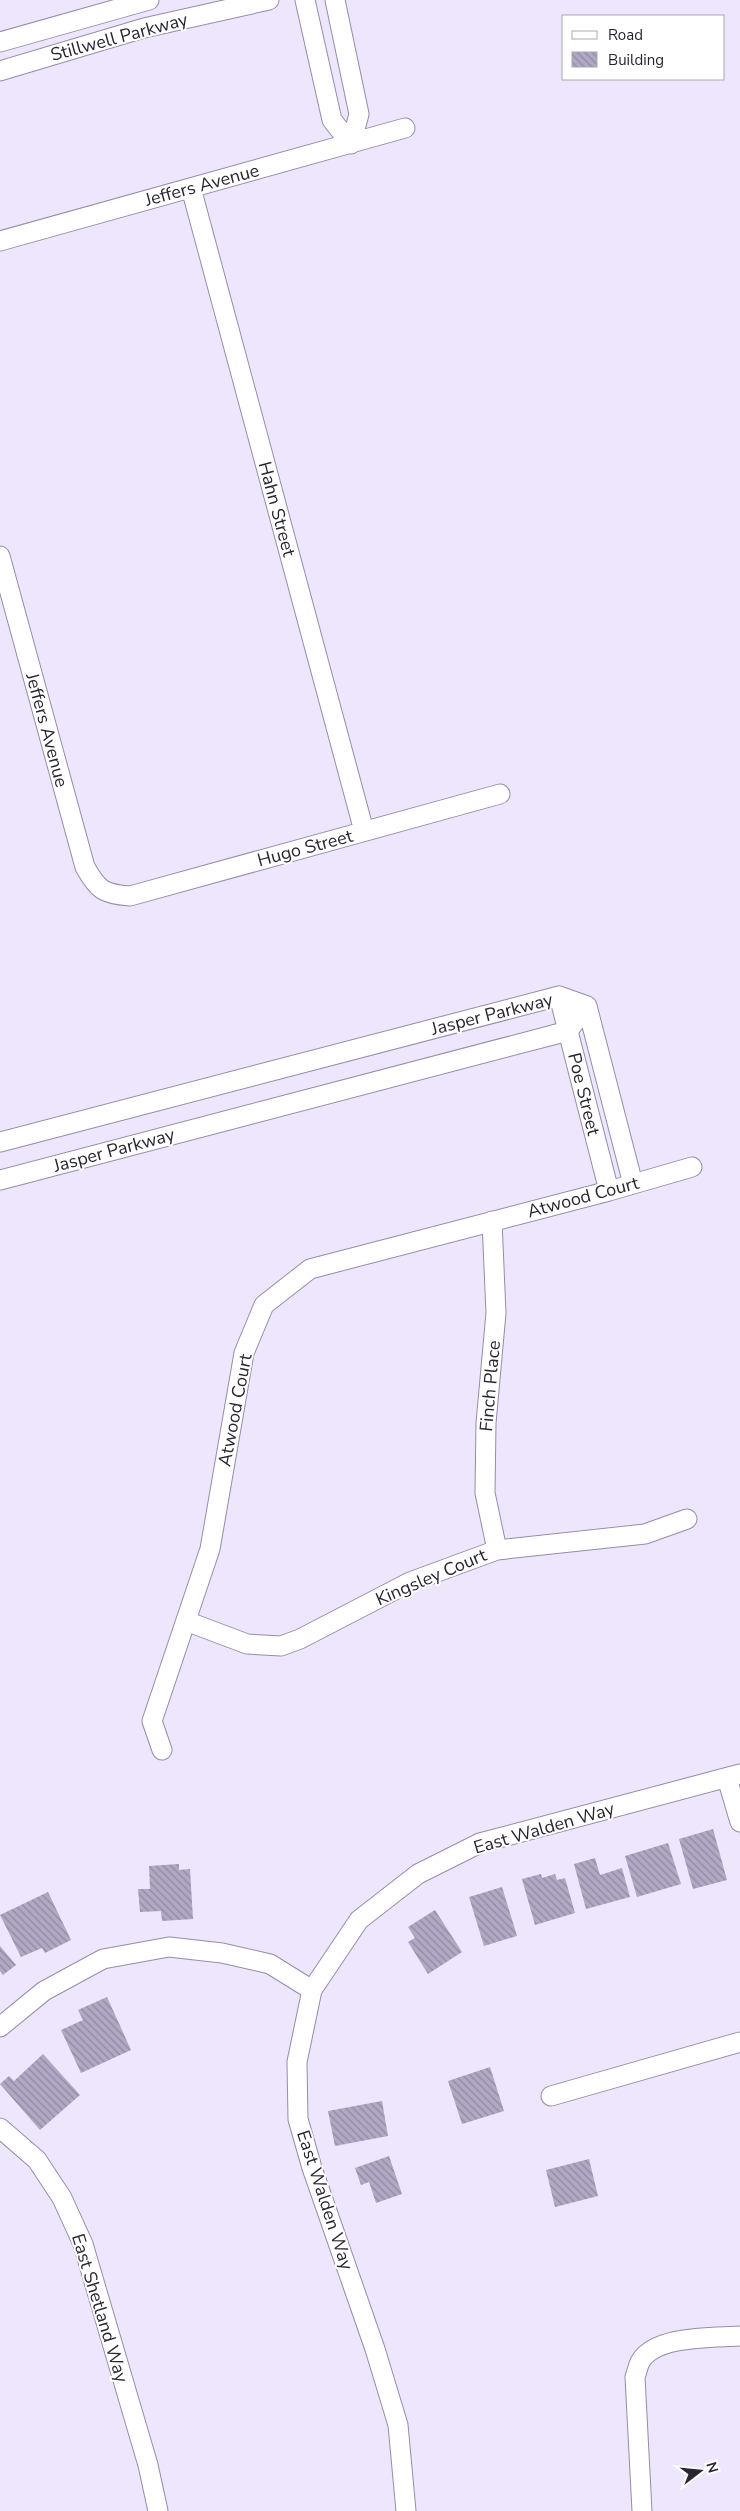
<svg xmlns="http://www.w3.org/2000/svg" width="740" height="2511" font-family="'Nunito Sans',sans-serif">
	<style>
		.building { fill: url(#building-back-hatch) }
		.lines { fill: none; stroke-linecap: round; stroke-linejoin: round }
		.minor-casing { stroke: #958da7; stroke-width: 21 }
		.minor { stroke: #fff; stroke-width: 19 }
		.labels { text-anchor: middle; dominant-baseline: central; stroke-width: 4; stroke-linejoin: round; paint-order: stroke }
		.street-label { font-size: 18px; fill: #292530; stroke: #fff }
	</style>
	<defs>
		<pattern id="building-back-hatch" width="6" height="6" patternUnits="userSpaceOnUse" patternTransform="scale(1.25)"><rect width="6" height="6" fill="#b0a8c4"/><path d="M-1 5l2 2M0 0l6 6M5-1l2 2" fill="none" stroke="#8f89a0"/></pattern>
	</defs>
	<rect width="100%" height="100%" fill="#ede6fd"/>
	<path class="building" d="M713,1829L727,1880L693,1889L679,1839Z
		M668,1843L681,1884L637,1897L625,1856Z
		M595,1858L600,1875L622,1868L630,1897L586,1909L574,1864Z
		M179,1864V1870L190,1869L193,1919L162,1921L161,1911L140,1912L138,1889H150L149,1866Z
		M541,1874L542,1878L555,1874L557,1880L565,1878L575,1913L535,1925L522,1879Z
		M502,1887L517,1936L484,1946L469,1897Z
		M48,1892L71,1940L45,1953L42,1948L21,1957L0,1915Z
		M435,1910L462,1952L428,1974L408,1942L415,1938L408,1927Z
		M0,1946L16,1965L3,1975L0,1971Z
		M107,1997L131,2050L81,2073L61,2030L83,2020L78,2010Z
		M43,2054L80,2095L40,2130L0,2084L9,2076L14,2081Z
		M490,2067L504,2111L462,2124L448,2081Z
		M382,2101L388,2136L335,2146L328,2111Z
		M389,2156L402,2194L376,2203L369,2182L361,2185L355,2168Z
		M589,2159L598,2196L555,2207L546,2170Z"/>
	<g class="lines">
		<g class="minor-casing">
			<path id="minor" d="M305,0L332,120L351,144
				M335,0L359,114L351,144
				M0,42L149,0
				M0,71L144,28L269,0
				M191,188L364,831
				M0,241L405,128
				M0,556L85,867C98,890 103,894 130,896L500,794
				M559,996L609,1191
				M587,1006L633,1184
				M0,1142L559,996L587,1006
				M0,1180L568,1031L587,1006
				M492,1221L496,1313L486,1423L485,1493L497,1550
				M186,1621L247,1644L281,1646L300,1639L410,1582L497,1550L645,1534L687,1519
				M162,1750L152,1721L210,1549L244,1353L264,1305L310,1269L609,1191L692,1167
				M727,1778L740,1822
				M0,2027L44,1991L103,1959L169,1947L222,1953L270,1964L312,1990
				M551,2096L740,2042
				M0,2128L37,2160L62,2198L83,2244L148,2465L158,2511
				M406,2511L398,2425L375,2349L312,2168L298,2119L297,2062L312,1990L359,1920L418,1874L480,1843L740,1774
				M642,2511L635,2377C637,2372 638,2366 640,2362C655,2335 713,2338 740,2336"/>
		</g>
		<use href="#minor" class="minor"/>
	</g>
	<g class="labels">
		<g class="street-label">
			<text transform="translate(119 37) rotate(-15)">Stillwell Parkway</text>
			<text transform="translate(202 185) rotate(-15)">Jeffers Avenue</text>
			<text transform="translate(277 509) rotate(75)">Hahn Street</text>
			<text transform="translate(47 730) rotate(75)">Jeffers Avenue</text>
			<text transform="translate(305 848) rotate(-15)">Hugo Street</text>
			<text transform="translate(492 1014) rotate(-14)">Jasper Parkway</text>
			<text transform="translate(584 1094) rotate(76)">Poe Street</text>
			<text transform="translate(114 1150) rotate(-15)">Jasper Parkway</text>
			<text transform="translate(583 1197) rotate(-15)">Atwood Court</text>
			<text transform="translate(490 1386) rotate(-85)">Finch Place</text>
			<text transform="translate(235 1410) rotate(-79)">Atwood Court</text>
			<text transform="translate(431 1577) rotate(-23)">Kingsley Court</text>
			<text transform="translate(544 1828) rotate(-16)">East Walden Way</text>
			<text transform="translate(325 2200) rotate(72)">East Walden Way</text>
			<text transform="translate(100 2308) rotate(73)">East Shetland Way</text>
		</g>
	</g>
	<rect x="562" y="15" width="162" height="65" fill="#ffffff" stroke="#a9a8ac"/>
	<rect x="572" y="31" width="25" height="8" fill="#ffffff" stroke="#a9a8ac"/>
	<text x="608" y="40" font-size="15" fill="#292530">Road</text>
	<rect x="572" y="52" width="25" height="15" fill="url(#building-back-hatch)" stroke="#a9a8ac"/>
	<text x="608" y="65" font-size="15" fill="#292530">Building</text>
	<g transform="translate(700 2471) rotate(74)" stroke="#ffffff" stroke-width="4" paint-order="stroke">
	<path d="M0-4L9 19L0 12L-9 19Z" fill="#292530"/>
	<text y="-8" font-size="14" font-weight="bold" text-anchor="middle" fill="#292530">N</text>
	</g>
</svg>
